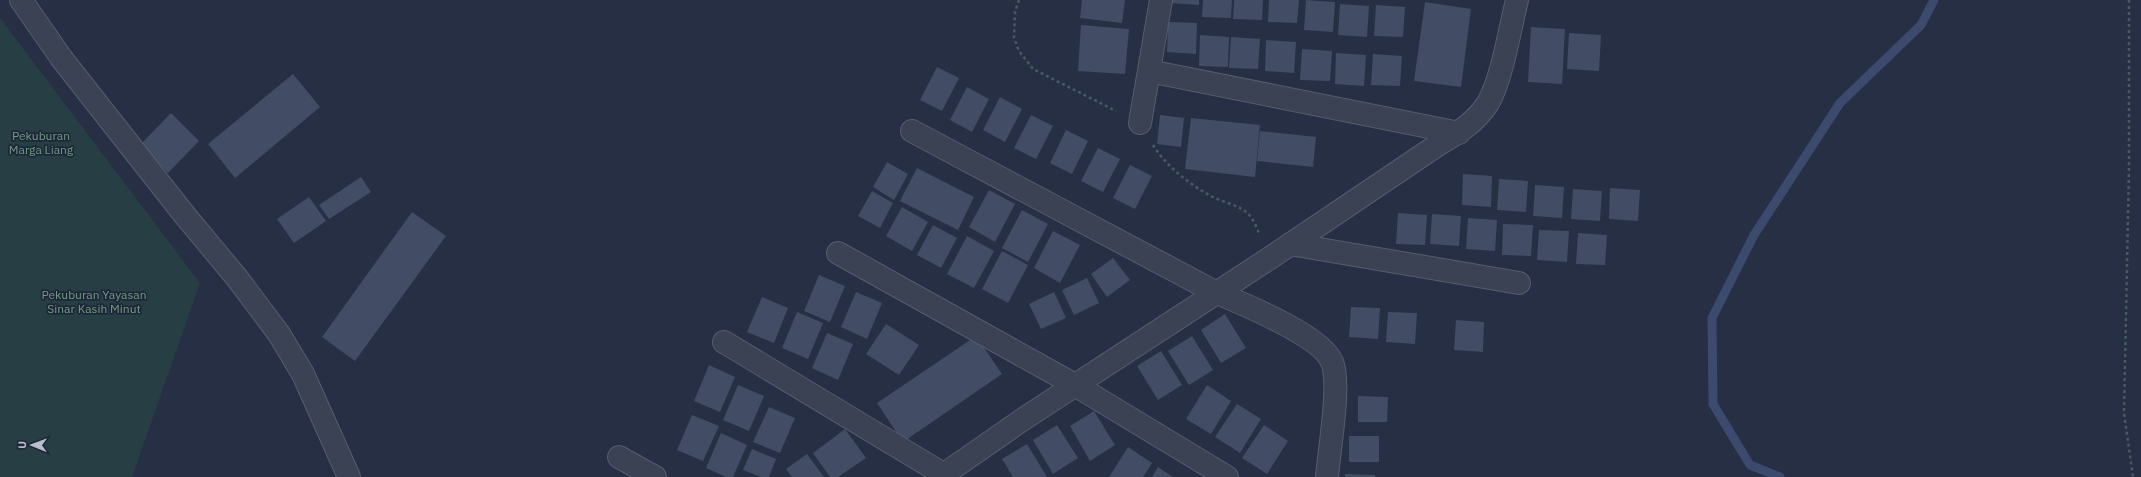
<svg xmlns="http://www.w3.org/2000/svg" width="2141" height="477" font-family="'IBM Plex Sans',sans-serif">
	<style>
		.green { fill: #283e45 }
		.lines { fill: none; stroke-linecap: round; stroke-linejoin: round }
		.stream { stroke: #3b4a6d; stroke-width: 9 }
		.building { fill: #424c64 }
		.minor-casing { stroke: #565d6e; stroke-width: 24 }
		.tertiary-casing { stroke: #565d6e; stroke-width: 24 }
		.path { stroke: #475b61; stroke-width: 2.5; stroke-dasharray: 3 3; stroke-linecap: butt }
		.minor { stroke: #3b4254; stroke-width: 22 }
		.tertiary { stroke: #3b4254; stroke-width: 22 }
		.labels { text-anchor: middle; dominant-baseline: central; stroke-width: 3.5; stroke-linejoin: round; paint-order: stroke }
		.park-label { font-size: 12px; fill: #6f9f80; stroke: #1f2639 }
	</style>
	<rect width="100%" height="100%" fill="#262f44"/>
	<path class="green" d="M0,18L200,283L132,477H0Z"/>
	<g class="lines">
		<path class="stream" d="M1780,477L1750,465L1713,404L1712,318L1754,235L1840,103L1921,25L1934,0"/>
	</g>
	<path class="building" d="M1082,0H1125L1122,23L1080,18Z
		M1170,0H1199V5L1170,3Z
		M1203,0H1232L1231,18L1202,17Z
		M1234,0H1263L1262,20L1233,19Z
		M1269,0H1299L1297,23L1268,22Z
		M1306,0L1335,2L1333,32L1304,30Z
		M1425,2L1471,9L1461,87L1414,81Z
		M1340,4L1369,6L1367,37L1338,35Z
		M1376,5L1405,7L1403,37L1374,36Z
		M1168,22L1197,23L1196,54L1167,52Z
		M1081,25L1129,29L1125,74L1078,71Z
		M1531,27L1565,29L1562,84L1528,82Z
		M1569,33L1601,35L1599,71L1567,69Z
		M1200,35L1229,37L1228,67L1199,66Z
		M1231,37L1260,39L1258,69L1229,68Z
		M1266,40L1296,42L1294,73L1265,71Z
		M1302,49L1332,51L1330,81L1300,80Z
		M1336,53L1366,55L1364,86L1335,84Z
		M1373,54L1402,56L1400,86L1371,85Z
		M937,67L959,78L942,111L920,100Z
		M293,74L320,107L235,178L208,144Z
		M967,87L989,99L972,132L950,120Z
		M1000,97L1022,109L1005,142L983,130Z
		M171,113L199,141L168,173L140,145Z
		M1031,115L1053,126L1036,159L1014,148Z
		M1160,115L1184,118L1181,147L1157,144Z
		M1191,118L1260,125L1255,177L1185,169Z
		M1066,130L1088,141L1072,174L1050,163Z
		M1260,131L1316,137L1313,167L1257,161Z
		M1098,148L1120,159L1103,192L1081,181Z
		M887,162L908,174L894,200L873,187Z
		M1130,165L1152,176L1135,209L1113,198Z
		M917,168L974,197L958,230L900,201Z
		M1463,174L1492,176L1491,207L1462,205Z
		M361,177L371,192L329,219L319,205Z
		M1499,179L1528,181L1526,212L1497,210Z
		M1535,185L1564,187L1562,218L1533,216Z
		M1610,188L1640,190L1638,221L1609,219Z
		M1573,189L1602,191L1600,221L1571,219Z
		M989,190L1015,204L995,242L969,227Z
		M872,191L893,203L880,228L858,216Z
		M309,197L326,221L294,243L277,219Z
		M902,207L928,222L912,251L886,236Z
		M1022,210L1048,224L1028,262L1002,248Z
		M412,212L446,236L355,361L322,337Z
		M1398,213L1427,215L1425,245L1396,244Z
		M1432,214L1461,216L1459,246L1430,244Z
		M1468,218L1497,220L1495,251L1466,249Z
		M1503,224L1533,225L1531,256L1502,255Z
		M933,225L957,238L941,268L917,255Z
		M1539,230L1569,231L1567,262L1537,260Z
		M1053,231L1080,245L1060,283L1034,268Z
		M1578,233L1607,235L1605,265L1576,264Z
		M967,236L994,251L974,288L947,274Z
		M1002,251L1028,265L1008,303L982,289Z
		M1113,258L1130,280L1107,297L1091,274Z
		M819,275L845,286L830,322L804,311Z
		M1087,278L1099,303L1074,315L1062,290Z
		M856,292L882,303L867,339L841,327Z
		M1054,292L1066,318L1041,329L1029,304Z
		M762,297L788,308L774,343L747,332Z
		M1351,307L1380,308L1378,339L1349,337Z
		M797,312L823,323L808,359L782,348Z
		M1388,312L1417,313L1415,344L1386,342Z
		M1225,314L1246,348L1221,363L1201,330Z
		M1456,320L1484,322L1483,352L1454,350Z
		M886,324L919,345L899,375L866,354Z
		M827,333L853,344L838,380L812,368Z
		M976,336L1002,374L903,442L877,403Z
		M1192,336L1213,370L1189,385L1168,351Z
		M1161,351L1182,385L1158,400L1137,366Z
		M709,365L735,377L720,412L694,401Z
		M738,385L764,396L749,431L723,420Z
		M1207,385L1231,401L1211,434L1186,419Z
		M1358,396L1388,397L1387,422H1358Z
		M1237,404L1261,419L1240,453L1215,437Z
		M769,407L795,418L780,453L753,442Z
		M1094,411L1115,445L1090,461L1070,426Z
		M692,415L719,426L703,461L677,450Z
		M1057,425L1078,458L1053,474L1033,440Z
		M1264,425L1288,441L1267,474L1242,458Z
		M845,429L866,458L838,477H830L813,453Z
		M721,433L747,445L733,477H726L706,468Z
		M1349,436H1379V462H1349Z
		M1027,444L1047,477H1013L1002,459Z
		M1128,447L1152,463L1143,477H1109Z
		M752,449L776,459L769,477H761L743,470Z
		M807,454L824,477H792L786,469Z
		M1158,467L1173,477H1152Z
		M1345,474L1375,475V477H1345Z"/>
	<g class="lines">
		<g class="minor-casing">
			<path id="minor" d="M1149,71L1459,133
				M1140,123L1161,0
				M912,131L1215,292C1243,304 1321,335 1332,362C1341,383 1329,451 1327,477
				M1290,244L1519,283
				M838,253L1075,385L1227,477
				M724,342L948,477
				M619,457L655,477
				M940,477L1022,420L1270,258L1439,144C1458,133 1476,122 1488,103C1502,79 1510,28 1517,0"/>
		</g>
		<g class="tertiary-casing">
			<path id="tertiary" d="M21,0L62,59L183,213L237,278L279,334L303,374L349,477"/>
		</g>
		<path class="path" d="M1019,0L1015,12L1014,38L1019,51L1033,69L1116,111
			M2129,0V167L2124,413L2133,477
			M1153,145C1166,166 1189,184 1211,196C1234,208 1249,203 1259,234"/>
		<use href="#minor" class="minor"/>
		<use href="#tertiary" class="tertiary"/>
	</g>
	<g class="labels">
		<g class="park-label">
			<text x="41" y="135">Pekuburan<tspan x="41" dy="14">Marga Liang</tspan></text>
			<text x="94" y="294">Pekuburan Yayasan<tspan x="94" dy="14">Sinar Kasih Minut</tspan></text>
		</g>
	</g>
	<g transform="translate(32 445) rotate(271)" stroke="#1f2639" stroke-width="3" paint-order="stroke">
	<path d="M0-3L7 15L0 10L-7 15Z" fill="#b8becd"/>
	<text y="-6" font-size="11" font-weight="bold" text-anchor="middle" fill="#b8becd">U</text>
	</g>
</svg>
